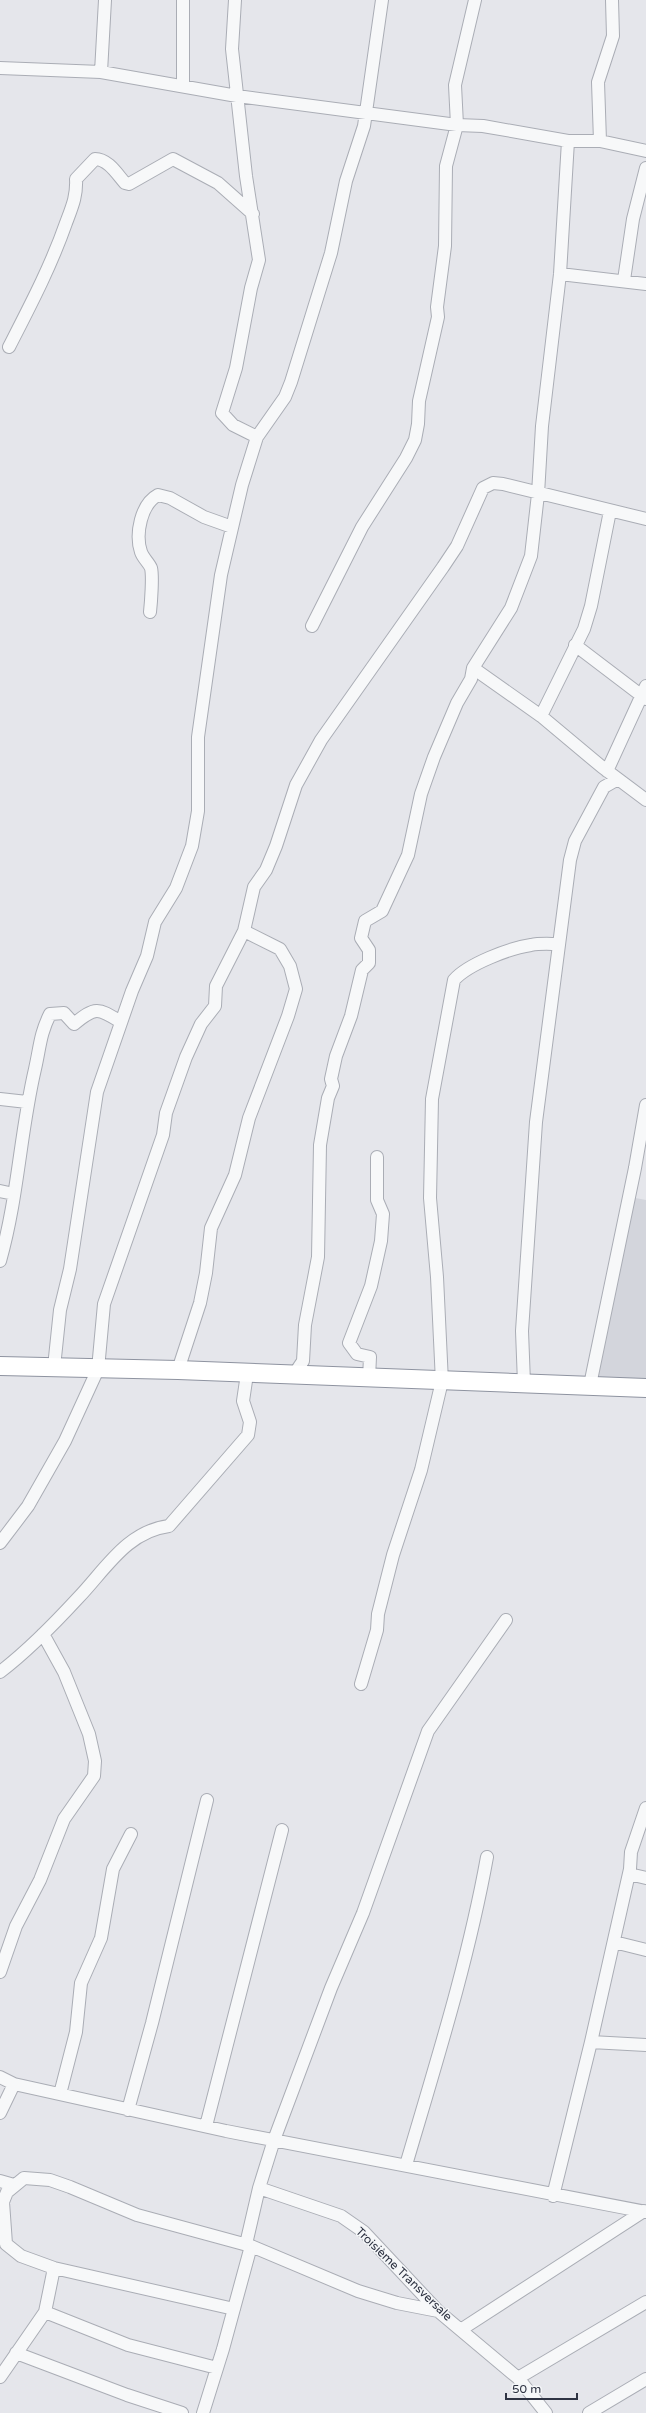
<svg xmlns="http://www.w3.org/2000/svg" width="646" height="2413" font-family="'Varela Round',sans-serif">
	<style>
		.built { fill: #d3d5dc }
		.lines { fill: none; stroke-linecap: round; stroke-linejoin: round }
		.minor-casing { stroke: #aaadb5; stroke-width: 14 }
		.highway-casing { stroke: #8e93a0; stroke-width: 20 }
		.minor { stroke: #f7f8f9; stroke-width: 12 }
		.highway { stroke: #fff; stroke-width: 18 }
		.labels { text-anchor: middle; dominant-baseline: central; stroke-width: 3; stroke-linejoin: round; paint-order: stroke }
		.street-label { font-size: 12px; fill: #2e3342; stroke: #f4f6f8 }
	</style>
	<rect width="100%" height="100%" fill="#e5e6eb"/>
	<path class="built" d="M630,1197L646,1200V1382L593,1378Z"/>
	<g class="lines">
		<g class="minor-casing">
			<path id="minor" d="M183,0V86
				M0,68L101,72L237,96L457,125L483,126L568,141H600L646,151
				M101,72L105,0
				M600,141L598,82L613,36L612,0
				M560,274L646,284
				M624,280L633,219L646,168
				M9,347C30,306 51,266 66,223C72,207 77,196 76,179L95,159C108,159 117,174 125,183L129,184L173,159L218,183L253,214
				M257,437L285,397L291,382L331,253L346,181L364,126L382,0
				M150,612C151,603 153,576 151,568C149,563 143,558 141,552C135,534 141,504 158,495L170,498L204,517L232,527
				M312,626L362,527L406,458L415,440L418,424L419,401L438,317L437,307L445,246L446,166L457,125L455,85L475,0
				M575,645L646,699
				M473,668L541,716L602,767L646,800
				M541,716L584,629L591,606L610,511
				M607,771L646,686
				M0,1099L27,1102
				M0,1191L14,1194
				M0,1261C18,1198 20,1133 35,1069C40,1047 40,1034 50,1014L64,1013L74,1024C96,1006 98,1008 121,1022
				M54,1367L60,1310L70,1269L97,1092L132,991L147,956L155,922L176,888L192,846L198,811V737L221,575L242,485L257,437L233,425L222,413L236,368L251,288L259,260L246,176L232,49L235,0
				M178,1370L200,1303L206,1273L211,1228L235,1175L249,1118L288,1016L296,989L290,966L280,949L244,931
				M293,1376L303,1361L305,1325L318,1257L320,1145L328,1098L333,1086L331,1079L336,1056L351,1016L362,970L369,963V950L361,938L365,921L382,911L408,855L421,794L434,757L457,703L471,679L473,668L511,608L531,556L538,494L542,426L560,274L568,141
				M369,1378L370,1357L357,1354L349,1343L371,1286L381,1241L383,1214L377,1200V1157
				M442,1382L437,1277L430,1198L432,1099L454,980C468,964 510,948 531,945C540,943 550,944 559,944
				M524,1383L522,1331L536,1122L570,860L575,841L604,787L618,779
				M590,1385L635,1168L646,1105
				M0,1543L28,1506L65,1441L98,1369L104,1304L163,1135L166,1113L186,1057L201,1024L215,1006L216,986L244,931L254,887L266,870L276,846L296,785L321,740L443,567L457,546L483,488L493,483L503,484L646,519
				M0,1672C29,1650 54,1624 78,1598C105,1570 127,1531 169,1526L248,1435L250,1422L243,1401L247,1374
				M361,1684L377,1630L378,1614L393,1555L421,1470L442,1381
				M629,1874L646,1878
				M614,1942L646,1950
				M0,1972L16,1926L40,1880L64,1819L94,1776L95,1761L89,1734L64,1672L43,1634
				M591,2042L646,2045
				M0,2077L14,2084L226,2131L646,2212
				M60,2094L76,2032L81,1983L101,1938L113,1869L131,1834
				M128,2110L152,2023L207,1800
				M0,2113L14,2084
				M206,2126L282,1830
				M406,2165C436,2063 468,1962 487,1857
				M0,2181L14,2185
				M259,2188L341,2216L364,2232L438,2311L518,2378L546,2413
				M553,2196L591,2042L630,1869L631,1852L646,1808
				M246,2244L259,2188L274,2140L331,1988L363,1913L428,1731L506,1620
				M234,2309L54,2268L21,2256L6,2244L3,2202L7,2192L24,2178L50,2180L70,2187L137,2215L251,2246L358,2291L397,2303L438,2311
				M45,2312L128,2345L217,2368
				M462,2329L644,2211
				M16,2353L127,2395L182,2413
				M0,2377L45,2312L54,2268
				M518,2378L646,2302
				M203,2413L223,2349L251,2246
				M589,2413L646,2379"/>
		</g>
		<g class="highway-casing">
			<path id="highway" d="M0,1366L178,1370L646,1388"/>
		</g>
		<use href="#minor" class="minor"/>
		<use href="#highway" class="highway"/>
	</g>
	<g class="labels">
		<g class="street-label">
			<text transform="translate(404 2274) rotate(44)">Troisième Transversale</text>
		</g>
	</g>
	<path d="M506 2393v6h71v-6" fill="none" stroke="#2e3342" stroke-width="2"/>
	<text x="512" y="2393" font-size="12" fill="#2e3342" stroke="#f4f6f8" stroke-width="3" paint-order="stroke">50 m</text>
</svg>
